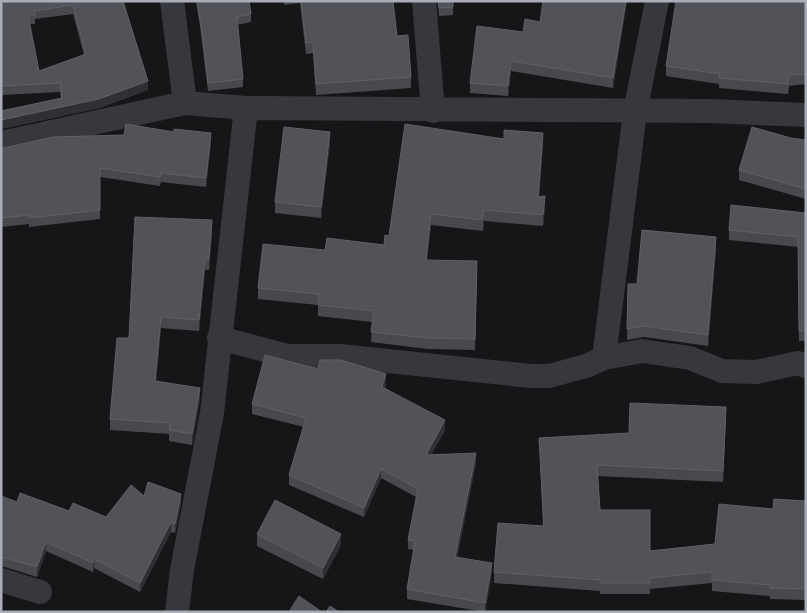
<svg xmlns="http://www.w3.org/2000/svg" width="807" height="613" font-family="'DM Sans',sans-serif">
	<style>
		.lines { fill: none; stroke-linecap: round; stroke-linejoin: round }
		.minor { stroke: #37383d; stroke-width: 24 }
		.wall { fill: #47494d; fill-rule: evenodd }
		.shaded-wall { fill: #2f3033 }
		.building { fill: #525359; stroke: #5f6168; fill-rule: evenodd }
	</style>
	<rect width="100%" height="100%" fill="#161618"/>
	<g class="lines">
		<path class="minor" d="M172,1L185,103
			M424,1L433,111
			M1,143L185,103L246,108L711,111L806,115
			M219,338L288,356H340L531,376H549L586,366L604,358L642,351L690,358L722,371L756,372L798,363L806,366
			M604,358L635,112L657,1
			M1,580L40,592
			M177,612L182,570L212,413L246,108"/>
	</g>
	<path class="wall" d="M1,1H123L148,90L99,108L1,129V111L61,99L60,92L1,95ZM73,14L84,55L39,71L30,24H35V19Z
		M196,1H249L251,14V22L237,25L243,79V87L208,91L201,33Z
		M284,1H393L397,36L411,77V88L316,95L313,53L306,54L300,3L284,5Z
		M438,1H453V15L439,16Z
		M627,1L613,88L511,71L508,96L470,93V83L523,32L540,22Z
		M806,1V84L789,86L788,94L719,88V84L666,76V66Z
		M791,138L806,140V199L739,180V170Z
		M504,139L543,143L539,197L545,207L543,226L484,221L483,231L431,225L427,260L477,272L475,350L427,349L371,342L372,322L318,316V305L258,299V288L325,250L384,245L389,236Z
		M211,142L206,187L161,182L160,186L100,177V219L29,227V224L1,227V147Z
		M330,143L321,218L275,213V202Z
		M806,213V341H799L798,247L729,240V230Z
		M212,231L209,270H205L199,331L161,328L156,381L200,399L192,445L169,441V434L110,430V419L129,338Z
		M716,248L708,346L644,337L627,340L628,284H637Z
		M318,369L386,384L385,388L445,430L431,455L476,463L457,558L492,573L485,612L407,599V589L414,550L408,549V540L416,497L381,478L364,517L289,485V475L304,427L252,414V404Z
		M726,418L723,482L598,476L600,510L650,551L715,544L773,509L806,501V600L770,599V596L712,591V583L650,589V594H600V591L494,583V572L543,526L539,438L629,433Z
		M1,496L17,502L106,517L144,496L181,503L175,533L171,532L140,592L94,568L93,572L46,551L37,577L5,567H1Z
		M257,534L341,545L323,579L257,546Z"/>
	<path class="shaded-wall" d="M626,1H627L613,88V78Z
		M511,61V71L508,96V86Z
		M148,81V90L99,108L1,129V120Z
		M330,132V143L321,218V207Z
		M211,133V142L206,187V178Z
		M543,133V143L538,207V197Z
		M545,196V207L543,226V215Z
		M484,210V221L483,231V220Z
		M431,214V225L426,270V260Z
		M212,220V231L209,270V259Z
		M716,237V248L708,346V335Z
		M205,259V270L199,331V320Z
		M161,317V328L155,392V381Z
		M386,374V384L382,396V387Z
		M200,388V399L192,445V434Z
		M445,420V430L426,465V455Z
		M476,453V463L455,567V557Z
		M381,469V478L364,517V508Z
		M181,494V503L175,533V524Z
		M171,522V532L140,592V583Z
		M341,534V545L323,579V568Z
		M46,542V551L37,577V567Z
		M94,559V568L93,572V563Z
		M492,563V573L485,612V603Z"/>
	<path class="building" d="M1,1H123L148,81L99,99L1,120V111L62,98L60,83L1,86ZM73,5L86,54L39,71L28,15H35L34,11Z
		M197,1H249L251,14L237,17L243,79L208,83L201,26Z
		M301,1H393L397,36L408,35L411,77L316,84L313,42L306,43Z
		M438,1H453V7L439,8Z
		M543,1H626L613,78L511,61L508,86L470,83L477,26L523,32L525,19L540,22Z
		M676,1H806V74L789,75L788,84L719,78L720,74L666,66Z
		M126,124L174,132V129L211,133L206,178L161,173L160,177L100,168V210L29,218V215L1,218V147L4,148L53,137L124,135Z
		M405,124L504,139V130L543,133L538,197L545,196L543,215L484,210L483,220L431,214L426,260L477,261L475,339L427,338L371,332L374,311L318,305L319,294L258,288L263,244L325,250L327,238L384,245L385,235L389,236Z
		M284,127L330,132L321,207L275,202Z
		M752,127L791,138L806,140V189L739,170Z
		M731,205L806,213V331H799L798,237L729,230Z
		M135,217L212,220L209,259H205L199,320L161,317L155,381L200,388L192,434L169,430L170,423L110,419L117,338H129Z
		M642,230L716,237L708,335L644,326L627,329L628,284H637Z
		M265,355L318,369L320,360H341L386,374L382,387L445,420L426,455L476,453L455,557L492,563L485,603L407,589L415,541L408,540L418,489L381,469L364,508L289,475L306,418L252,404Z
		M630,403L726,407L723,471L597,465L600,510H650V551L715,544L719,504L773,509L774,499L806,501V589L770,588V585L712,580V572L650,578V583H600V580L494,572L498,523L544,526L539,438L629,433Z
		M148,482L181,494L175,524L171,522L140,583L94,559L93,563L46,542L37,567L5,558H1V496L17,502L20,493L69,511L73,503L106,517L131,485L144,496Z
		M275,500L341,534L323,568L257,534Z
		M299,596L322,612H289Z
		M330,606L339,612H326Z"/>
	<rect width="807" height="613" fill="none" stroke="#a8adb8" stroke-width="5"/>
</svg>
